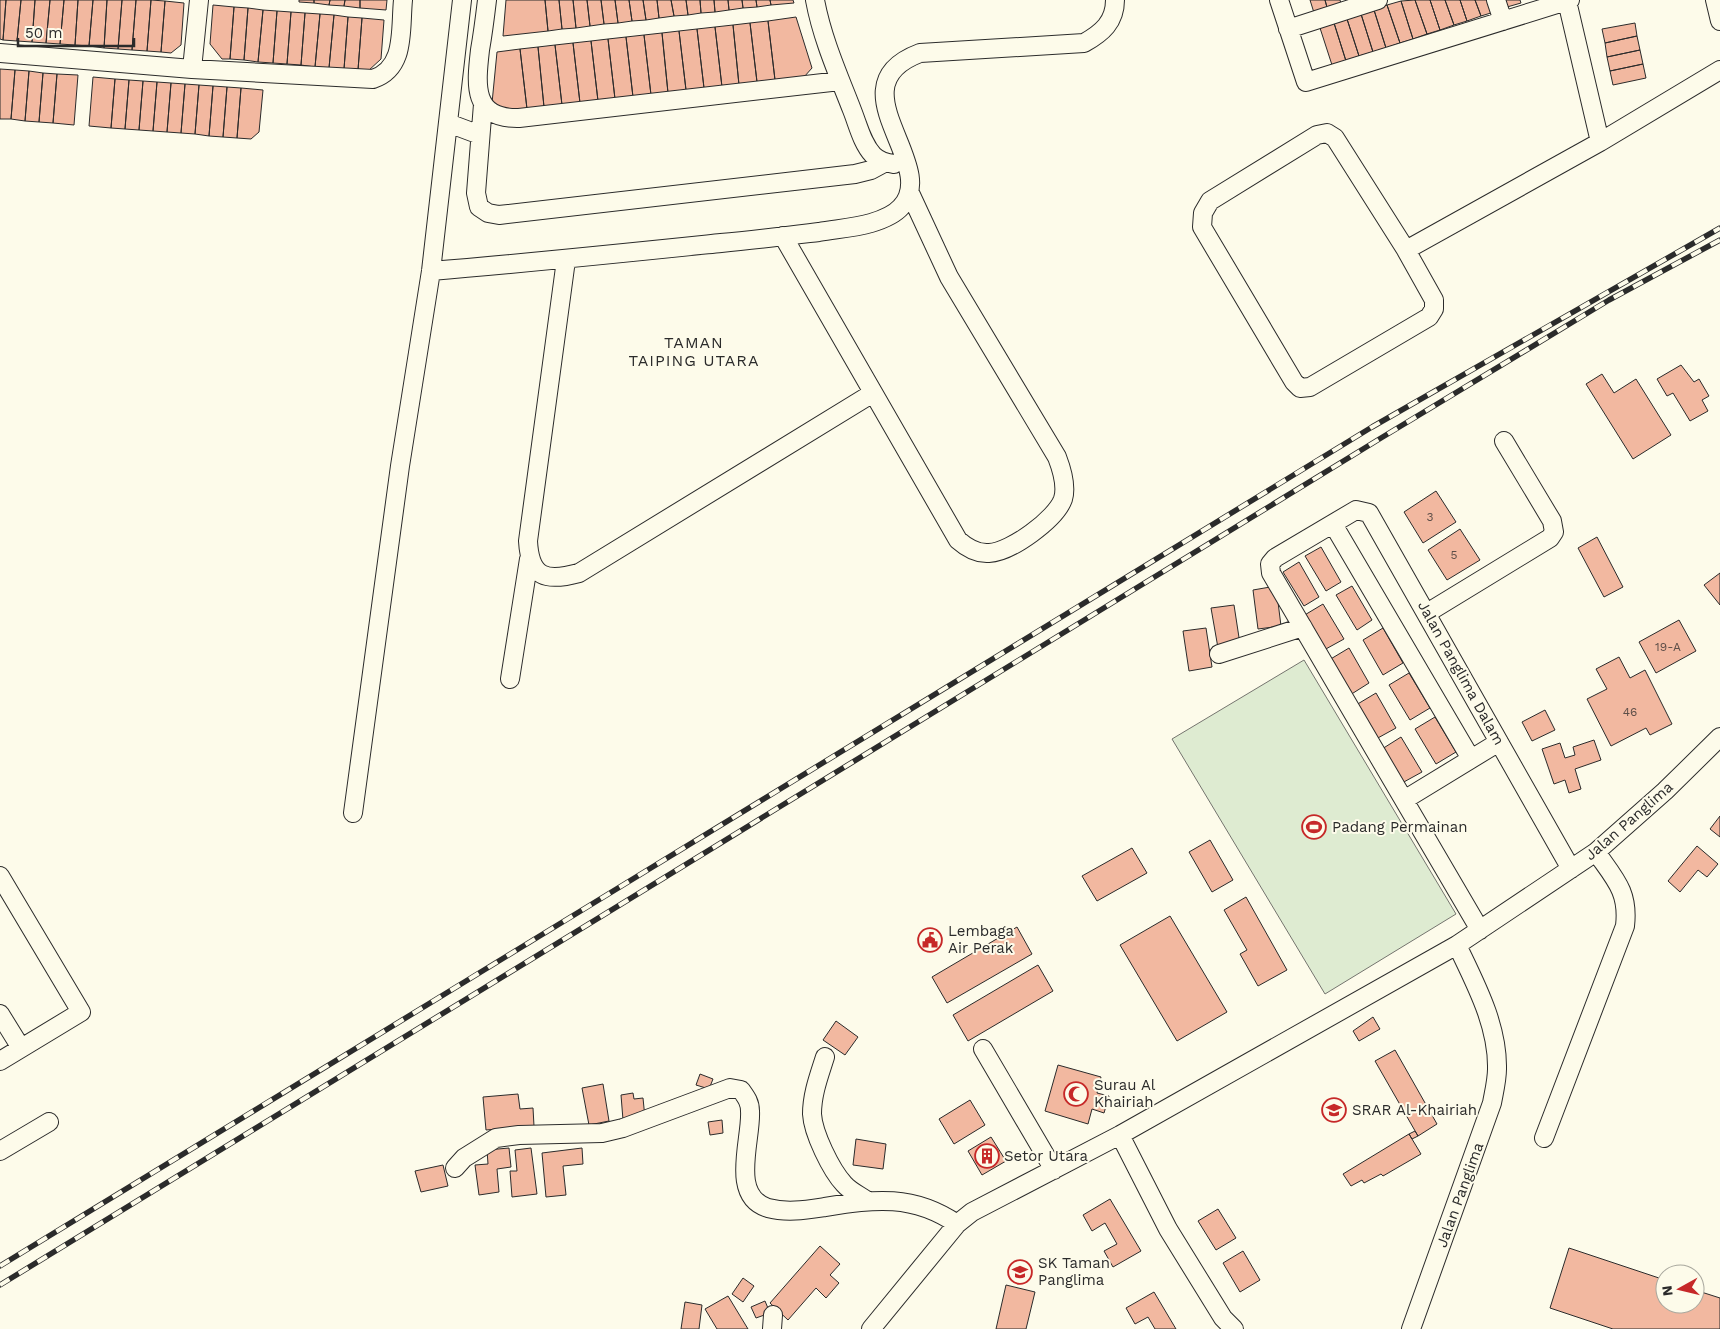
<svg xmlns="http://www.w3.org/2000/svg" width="1720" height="1329" font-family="'Work Sans',sans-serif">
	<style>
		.park { fill: #deebd1; stroke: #74746e }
		.building { fill: #f2b8a0; stroke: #2b2b2b }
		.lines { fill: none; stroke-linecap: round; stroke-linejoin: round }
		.minor-casing { stroke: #2b2b2b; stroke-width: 20 }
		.minor { stroke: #fdfbea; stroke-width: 18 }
		.rail-casing { stroke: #2b2b2b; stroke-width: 5.5 }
		.rail { stroke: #fdfbea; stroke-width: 4; stroke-dasharray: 11; stroke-linecap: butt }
		.labels { text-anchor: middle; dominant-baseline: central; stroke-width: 4; stroke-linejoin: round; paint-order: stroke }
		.number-label { font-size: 12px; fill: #5d4e48 }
		.street-label { font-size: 15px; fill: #2b2b2b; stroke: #fdfbea }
		.poi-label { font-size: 15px; fill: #2b2b2b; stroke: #fdfbea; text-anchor: start }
		.neighbourhood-label { font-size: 16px; letter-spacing: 1px; fill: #2b2b2b; stroke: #fdfbea }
	</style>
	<rect width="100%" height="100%" fill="#fdfbea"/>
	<path class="park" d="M1304,660L1456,914L1325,994L1172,739Z"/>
	<path class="building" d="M0,0H6L3,40L0,39Z
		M6,0H21L17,41L3,40Z
		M21,0H35L32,42L17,41Z
		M35,0H50L46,43L32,42Z
		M50,0H64L60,44L46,43Z
		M64,0H78L75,45L60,44Z
		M78,0H93L89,46L75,45Z
		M93,0H107L104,48L89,46Z
		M107,0H122L118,49L104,48Z
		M122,0H136L132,50L118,49Z
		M136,0H151L147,51L132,50Z
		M151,0L165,1L161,52L147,51Z
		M299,0H314V3L299,2Z
		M314,0H330L329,5L314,3Z
		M330,0H345L344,6L329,5Z
		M345,0H360V8L344,6Z
		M360,0H387L386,10L360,8Z
		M506,0H545L548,31L503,36Z
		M545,0H559L562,29L548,31Z
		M559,0H573L576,28L562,29Z
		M573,0H587L590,26L576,28Z
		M587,0H601L604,24L590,26Z
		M601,0H615L618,23L604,24Z
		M615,0H629L632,21L618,23Z
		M629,0H643L646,20L632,21Z
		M643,0H657L659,18L646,20Z
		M657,0H671L674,16L659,18Z
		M671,0H686L688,15L674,16Z
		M686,0H700L701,13L688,15Z
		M700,0H714L715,12L701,13Z
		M714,0H728L729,10L715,12Z
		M728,0H742L743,8L729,10Z
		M742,0H756L757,7L743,8Z
		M756,0H770L771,5L757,7Z
		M770,0H793L794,3L771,5Z
		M1310,0H1325L1328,11L1315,16Z
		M1325,0H1340L1342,7L1328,11Z
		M1415,0L1427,34L1413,39L1401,1Z
		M1415,0H1430L1440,30L1427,34Z
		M1430,0H1445L1454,25L1440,30Z
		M1445,0H1460L1467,21L1454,25Z
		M1460,0H1475L1481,16L1467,21Z
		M1475,0H1490L1494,12L1481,16Z
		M1504,0H1520L1521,3L1507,7Z
		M165,1L184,3L181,45L171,53L161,52Z
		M1401,1L1413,39L1400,43L1387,5Z
		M213,5L234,7L230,59H222L210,44Z
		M1387,5L1400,43L1386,48L1374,10Z
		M234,7L248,8L244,60L230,59Z
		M248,8L263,10L258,62L244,60Z
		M263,10L277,11L273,63L258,62Z
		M1374,10L1386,48L1373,52L1361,14Z
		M277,11L291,12L287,64L273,63Z
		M291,12L305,13L301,65L287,64Z
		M305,13L320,14L315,67L301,65Z
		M320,14L334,15L329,68L315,67Z
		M1361,14L1373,52L1359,56L1347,19Z
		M334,15L348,17L344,69L329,68Z
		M348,17L362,18L358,70L344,69Z
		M796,17L812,68L804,77L775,80L768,21Z
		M362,18L384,20L381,59L368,71L358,70Z
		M1347,19L1359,56L1346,61L1334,23Z
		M768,21L775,80L757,82L750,23Z
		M750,23L757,82L739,85L733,25Z
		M1334,23L1346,61L1332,65L1320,28Z
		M1635,23L1637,36L1605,43L1602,29Z
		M733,25L739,85L722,87L715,27Z
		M715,27L722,87L704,88L697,29Z
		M697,29L704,88L686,90L679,31Z
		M679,31L686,90L668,93L662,33Z
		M662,33L668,93L651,95L644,35Z
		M644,35L651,95L633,97L626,37Z
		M1637,36L1640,50L1607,57L1605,43Z
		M626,37L633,97L615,99L608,39Z
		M608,39L615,99L598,101L591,41Z
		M591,41L598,101L580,103L573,43Z
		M573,43L580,103L562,105L555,45Z
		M555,45L562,105L544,107L538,47Z
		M538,47L544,107L527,109L520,49Z
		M520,49L527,109L502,112L492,103L497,52Z
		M1640,50L1643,64L1610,71L1607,57Z
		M1643,64L1646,78L1613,85L1610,71Z
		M0,69L15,70L11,119H0Z
		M15,70L29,71L25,121L11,119Z
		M29,71L43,73L39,122L25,121Z
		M43,73L57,74L53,123L39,122Z
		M57,74L78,75L74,125L53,123Z
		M93,77L115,79L111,128L89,126Z
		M115,79L129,80L125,129L111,128Z
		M129,80L143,81L139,130L125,129Z
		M143,81L157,82L153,131L139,130Z
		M157,82L171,83L167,132L153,131Z
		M171,83L185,84L181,133L167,132Z
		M185,84L199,85L195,134L181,133Z
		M199,85L213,86L209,136L195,134Z
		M213,86L227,87L223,137L209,136Z
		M227,87L241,88L237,138L223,137Z
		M241,88L263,90L259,132L251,139L237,138Z
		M1681,365L1694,382L1699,379L1709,396L1702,400L1708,411L1690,421L1673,393L1667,396L1657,379Z
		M1602,374L1614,393L1636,379L1671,435L1633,459L1586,384Z
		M1436,491L1456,522L1423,543L1404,512Z
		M1460,529L1480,560L1447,580L1428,550Z
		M1597,537L1623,587L1604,597L1578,548Z
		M1321,547L1341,582L1326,591L1305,556Z
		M1299,562L1319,597L1304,606L1283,572Z
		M1720,573V605L1704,585Z
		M1276,586L1281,626L1258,629L1253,590Z
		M1352,586L1372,620L1357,630L1336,595Z
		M1323,604L1344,639L1324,650L1303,616Z
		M1234,605L1240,644L1218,648L1211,608Z
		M1679,620L1696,651L1656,673L1639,642Z
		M1206,628L1212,667L1189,671L1183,631Z
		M1383,628L1403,663L1383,675L1363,640Z
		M1349,648L1369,683L1350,695L1329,660Z
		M1619,657L1630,678L1645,670L1672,724L1650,735L1646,728L1611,746L1587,699L1607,689L1596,669Z
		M1409,673L1430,708L1410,720L1389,685Z
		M1376,693L1396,728L1376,739L1356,705Z
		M1545,710L1555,730L1532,741L1522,722Z
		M1435,717L1456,752L1436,764L1415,729Z
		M1401,737L1422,772L1402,783L1382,749Z
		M1594,740L1601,760L1575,769L1581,789L1569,793L1565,780L1554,784L1542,749L1560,743L1565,758L1575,755L1573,747Z
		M1720,816V837L1710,829Z
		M1210,840L1233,880L1212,892L1189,852Z
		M1697,846L1718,864L1707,877L1698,870L1680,892L1668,881Z
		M1132,848L1147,873L1097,901L1082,876Z
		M1246,897L1287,970L1258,986L1240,954L1247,950L1224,910Z
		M1170,916L1227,1012L1177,1041L1120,945Z
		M1017,927L1032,954L947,1003L932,977Z
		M1038,965L1053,991L968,1041L953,1015Z
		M1373,1017L1380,1029L1359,1041L1353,1031Z
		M836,1021L858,1037L845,1055L823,1040Z
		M1395,1050L1437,1124L1418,1136L1375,1061Z
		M1058,1065L1101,1077L1097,1093L1109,1096L1104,1113L1092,1109L1088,1124L1045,1111Z
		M700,1074L713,1079L709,1089L696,1085Z
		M603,1084L609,1121L589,1125L582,1088Z
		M633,1093L634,1099L643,1098L645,1118L623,1120L621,1095Z
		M518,1094L520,1109L533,1108L534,1126L486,1130L483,1097Z
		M970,1100L985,1125L954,1144L939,1119Z
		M722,1120L723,1133L710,1135L708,1122Z
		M1415,1131L1418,1136L1412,1139L1409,1134Z
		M1409,1134L1421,1154L1383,1176L1381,1174L1364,1183L1362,1180L1351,1186L1343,1174Z
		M991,1137L1006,1161L982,1175L968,1151Z
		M856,1139L886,1144L883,1169L853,1165Z
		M509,1148L511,1167L497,1169L499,1192L479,1195L475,1165L488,1164L487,1150Z
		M531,1148L537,1194L512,1197L510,1171H517L515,1150Z
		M582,1148L583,1164L563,1166L566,1195L546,1197L542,1153Z
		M443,1165L448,1186L421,1192L415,1171Z
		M1110,1199L1141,1251L1113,1267L1104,1251L1117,1244L1105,1223L1092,1231L1083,1215Z
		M1218,1209L1236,1238L1216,1250L1198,1221Z
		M820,1246L840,1264L830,1275L839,1283L826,1298L816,1288L788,1320L770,1303Z
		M1569,1248L1665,1280V1304H1695V1290L1720,1298V1329H1613L1550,1308Z
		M1243,1251L1260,1280L1240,1292L1223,1263Z
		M743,1278L754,1286L743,1302L732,1294Z
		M1006,1285L1035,1292L1026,1329H996Z
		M1154,1292L1176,1329H1155L1148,1317L1135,1324L1126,1308Z
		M728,1296L748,1329H717L705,1309Z
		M765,1301L770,1313L756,1318L751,1307Z
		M685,1302L702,1305L699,1329H681Z"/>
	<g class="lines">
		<g class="minor-casing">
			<path id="minor" d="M487,0C485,17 483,33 480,50C476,85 472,119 519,118L840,81
				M815,0C822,38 838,74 852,110C858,125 862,143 873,155C879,161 886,163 894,164
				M1279,0L1306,82L1570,0
				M1496,0L1503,21
				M1715,0L1720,21
				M1567,1L1600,142
				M1288,29L1378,0
				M0,53L192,69L373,79C406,68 400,30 403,0
				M192,69L199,0
				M483,104L476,193L479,207L488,213L499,215L855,174L871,170L884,163
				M448,123L480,135
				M1327,133L1335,138L1406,250L1434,300V309L1429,317L1310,387L1300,388L1294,382L1202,227L1203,213L1210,201L1317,135Z
				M783,236L958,540C967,548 977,554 989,553C1011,552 1056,519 1063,499C1067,486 1062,470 1057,457L949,277L910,193
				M1406,250L1600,142L1720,70
				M566,260L528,541C530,578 546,582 579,573L873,393
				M431,271C528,263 624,253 721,243C754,240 786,236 819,232C836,229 854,228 871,223C881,220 894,215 901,207C941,165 832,86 920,53L1084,43C1102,33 1115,22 1115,0
				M1333,524L1471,759
				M1427,613L1550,538L1554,532L1552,521L1504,441
				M1219,654L1303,627
				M510,679L529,559
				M1404,800L1499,742
				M353,813L400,466L431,271L462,0
				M0,876L81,1012L0,1061
				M1480,930L1271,573L1270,564L1275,558L1356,510L1369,513L1571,869
				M0,1014L21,1048
				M983,1049L1054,1170
				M825,1057C819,1076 812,1094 812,1114C813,1133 831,1170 844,1184C850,1191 859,1195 866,1200
				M1120,1135L1168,1229L1223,1318L1234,1329
				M1544,1138L1625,926C1629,892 1615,879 1596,852
				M0,1151L49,1122
				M455,1168L464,1158L496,1138L519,1135L602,1133L623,1128L730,1088L741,1090C746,1097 750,1102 750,1111C752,1139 729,1196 768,1208C787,1213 805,1210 825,1207C875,1199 913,1194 957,1224
				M772,1329L773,1315
				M871,1329L957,1224L972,1212L1120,1135L1457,945L1596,852L1665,791L1720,737
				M1411,1329L1492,1103C1494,1092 1497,1080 1497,1069C1498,1025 1475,983 1457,945"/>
		</g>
		<use href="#minor" class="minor"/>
		<g class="rail-casing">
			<path id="rail" d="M0,1266L1372,427L1720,228
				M0,1285L1381,438L1609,300L1720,240"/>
		</g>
		<use href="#rail" class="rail"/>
	</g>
	<defs>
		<g id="stadium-ring" transform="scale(1.25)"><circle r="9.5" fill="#fdfbea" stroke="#c62828" stroke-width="1.5"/><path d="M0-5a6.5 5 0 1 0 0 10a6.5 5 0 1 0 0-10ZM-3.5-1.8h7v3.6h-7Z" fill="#c62828"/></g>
		<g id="civic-ring" transform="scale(1.25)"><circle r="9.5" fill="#fdfbea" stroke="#c62828" stroke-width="1.5"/><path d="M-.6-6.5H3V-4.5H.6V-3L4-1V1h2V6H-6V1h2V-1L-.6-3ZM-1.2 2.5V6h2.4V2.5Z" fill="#c62828"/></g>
		<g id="mosque-ring" transform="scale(1.25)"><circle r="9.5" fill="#fdfbea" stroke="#c62828" stroke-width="1.5"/><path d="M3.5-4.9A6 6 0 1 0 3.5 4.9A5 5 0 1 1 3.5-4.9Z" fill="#c62828"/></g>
		<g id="school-ring" transform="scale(1.25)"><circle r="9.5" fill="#fdfbea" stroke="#c62828" stroke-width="1.5"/><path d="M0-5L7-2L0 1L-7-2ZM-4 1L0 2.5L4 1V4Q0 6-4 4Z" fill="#c62828"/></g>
		<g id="building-ring" transform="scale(1.25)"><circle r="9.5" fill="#fdfbea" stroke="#c62828" stroke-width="1.5"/><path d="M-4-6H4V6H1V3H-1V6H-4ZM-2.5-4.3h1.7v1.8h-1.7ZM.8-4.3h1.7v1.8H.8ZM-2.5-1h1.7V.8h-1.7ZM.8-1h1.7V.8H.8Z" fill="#c62828"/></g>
	</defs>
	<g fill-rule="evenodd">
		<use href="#stadium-ring" x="1314" y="827"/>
		<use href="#civic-ring" x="930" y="940"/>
		<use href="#mosque-ring" x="1076" y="1094"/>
		<use href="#school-ring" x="1334" y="1110"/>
		<use href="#building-ring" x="987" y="1156"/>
		<use href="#school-ring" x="1020" y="1272"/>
	</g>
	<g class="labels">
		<g class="number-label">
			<text x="1430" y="517">3</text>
			<text x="1454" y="555">5</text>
			<text x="1668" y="647">19-A</text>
			<text x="1630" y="712">46</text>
		</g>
		<g class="street-label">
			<text transform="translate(1461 673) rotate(61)">Jalan Panglima Dalam</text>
			<text transform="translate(1629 821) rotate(-41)">Jalan Panglima</text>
			<text transform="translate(1460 1195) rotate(-70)">Jalan Panglima</text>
		</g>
		<g class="poi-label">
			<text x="1332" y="827">Padang Permainan</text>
			<text x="948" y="931">Lembaga<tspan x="948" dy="17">Air Perak</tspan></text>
			<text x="1094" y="1085">Surau Al<tspan x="1094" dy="17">Khairiah</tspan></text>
			<text x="1352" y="1110">SRAR Al-Khairiah</text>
			<text x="1004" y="1156">Setor Utara</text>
			<text x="1038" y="1263">SK Taman<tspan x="1038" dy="17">Panglima</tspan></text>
		</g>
		<g class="neighbourhood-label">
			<text x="694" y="342">TAMAN<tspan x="694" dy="18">TAIPING UTARA</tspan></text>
		</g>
	</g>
	<g transform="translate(1680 1289) rotate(262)"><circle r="24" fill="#fdfbea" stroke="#a9a89e"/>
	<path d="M0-4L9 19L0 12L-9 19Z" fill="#c62828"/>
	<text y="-8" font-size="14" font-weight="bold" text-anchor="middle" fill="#2b2b2b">N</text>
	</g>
	<path d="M18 38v8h116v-8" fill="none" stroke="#2b2b2b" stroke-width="2.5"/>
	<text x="25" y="38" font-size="15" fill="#2b2b2b" stroke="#fdfbea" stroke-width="4" paint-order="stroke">50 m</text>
</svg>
